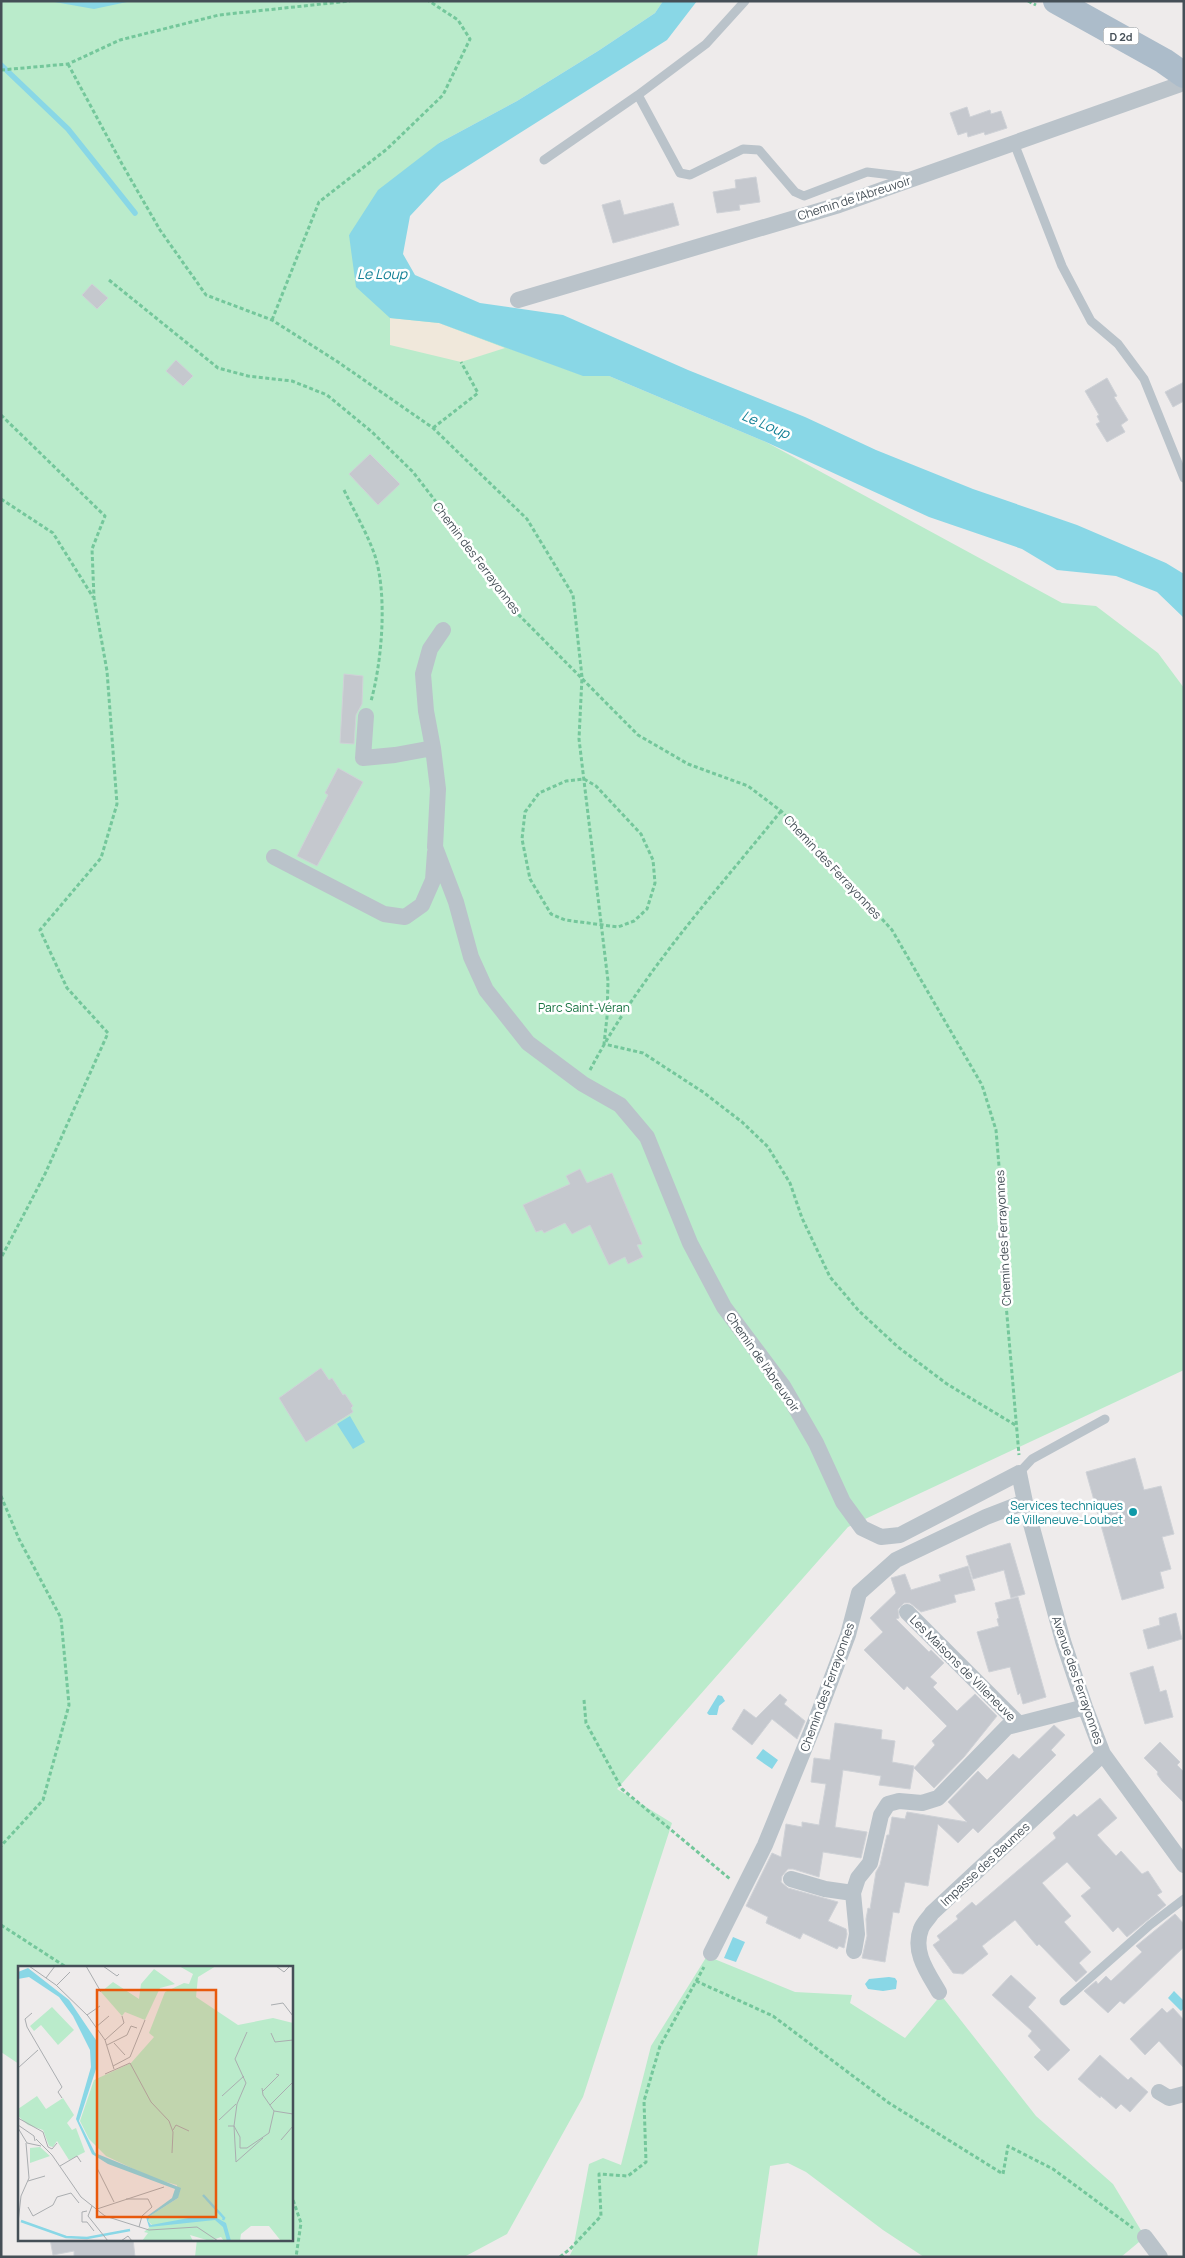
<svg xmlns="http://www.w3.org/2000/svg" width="1185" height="2258" font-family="Manrope,sans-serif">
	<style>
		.green { fill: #baebcb }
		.sand { fill: #f0e8db }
		.water { fill: #89d7e6 }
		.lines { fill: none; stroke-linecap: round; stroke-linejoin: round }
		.stream { stroke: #89d7e6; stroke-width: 5.5 }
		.building { fill: #c5c8ce; stroke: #cfd2d7 }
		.path { stroke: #74c79b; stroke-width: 3; stroke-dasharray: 4 2.5; stroke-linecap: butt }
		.lane { stroke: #bac3ca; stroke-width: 9 }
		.street { stroke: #bac3ca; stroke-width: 16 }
		.primary { stroke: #acbcca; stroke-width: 26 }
		.culture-dot { fill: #0f9aa8; stroke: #fff; stroke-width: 2 }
		.labels { text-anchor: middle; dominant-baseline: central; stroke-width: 5; stroke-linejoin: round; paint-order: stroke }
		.shield { fill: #fff; stroke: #7d8489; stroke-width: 1 }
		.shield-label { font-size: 11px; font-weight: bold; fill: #454f57 }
		.street-label { font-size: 12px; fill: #454f57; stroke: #fff }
		.park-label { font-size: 12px; fill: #1a7443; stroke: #fff }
		.culture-label { font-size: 12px; fill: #0d838f; stroke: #fff; text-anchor: end }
		.water-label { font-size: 14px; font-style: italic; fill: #128096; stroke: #fff }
		.inset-river { fill: none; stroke: #89d7e6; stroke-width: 2.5 }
		.inset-road { fill: none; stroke: #aaadb0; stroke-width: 1 }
		.view { fill: #e8590c; fill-opacity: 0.15; stroke: #e8590c; stroke-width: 2.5 }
		.inset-edge { fill: none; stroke: #454f57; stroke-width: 2.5 }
	</style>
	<rect width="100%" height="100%" fill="#eeebeb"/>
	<path class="green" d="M1,1H663L655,13L598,51L517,101L439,143L349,235L439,323L582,375L609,376L766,442L1062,603L1096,606L1158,653L1184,688V1370L848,1527L617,1789L672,1823L583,2097L507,2234L464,2257H195L197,2239H291V1967H19V2064L1,2052Z
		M707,1956L795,1992L852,1995L850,2003L905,2038L941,1995L1036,2116L1113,2184L1145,2237L1121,2257H924L883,2230L806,2172L788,2163L770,2166L757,2257H569L573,2249L589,2164L603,2158L621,2165L651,2046Z"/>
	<path class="sand" d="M390,318L439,323L505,348L461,362L390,345Z"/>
	<path class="water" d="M49,1H158L127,2L94,9Z
		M663,1H697L667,40L441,183L410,216L403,254L415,275L480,303L563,315L688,370L805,417L876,450L973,489L1077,525L1166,563L1184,574V618L1157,592L1116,576L1057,570L1022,549L929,517L766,442L609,376H583L439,323L390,318L356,287L349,235L378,190L439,143L517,101L598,51L655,13Z
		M350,1416L365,1442L353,1449L337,1424Z
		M718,1695L722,1696L725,1701L719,1706L717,1715H709L707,1713Z
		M763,1749L778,1760L772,1769L756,1758Z
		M733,1937L745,1942L736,1962L724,1958Z
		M889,1977L895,1978L897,1981L896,1989L883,1991L868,1989L865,1984L869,1979Z
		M1174,1991L1184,2001V2008L1181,2011L1168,1998Z"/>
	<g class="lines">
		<path class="stream" d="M1,65L68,129L135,213"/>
	</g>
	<path class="building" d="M967,107L970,117L990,110L991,114L1001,111L1007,128L985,135L984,132L968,137L967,132L958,135L950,113Z
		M756,177L760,202L739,205L740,210L717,213L713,192L736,188L735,180Z
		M620,200L624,215L673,203L679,225L613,243L602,205Z
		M92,284L108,298L97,309L82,295Z
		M176,360L193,376L183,386L166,371Z
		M1107,378L1117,396L1114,397L1128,420L1121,425L1125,432L1107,442L1096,424L1100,422L1097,416L1099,415L1085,391Z
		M1184,382V401L1173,407L1165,392Z
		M370,454L400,484L378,505L349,474Z
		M344,674L363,676L362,704L356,715L354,744L340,743Z
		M338,768L363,782L317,866L297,856L328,795L325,793Z
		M580,1169L587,1183L612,1173L642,1244L637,1245L643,1257L628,1264L625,1257L609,1265L590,1225L572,1234L565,1223L544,1233L542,1230L536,1232L523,1205L570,1184L566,1176Z
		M321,1368L329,1380L332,1378L343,1395L345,1394L353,1406L351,1408L353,1412L306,1442L279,1398Z
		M1135,1458L1144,1490L1161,1486L1174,1534L1162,1537L1171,1569L1160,1572L1164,1588L1122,1600L1086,1472Z
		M1010,1543L1025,1594L1011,1598L1004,1570L973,1579L966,1556Z
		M968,1566L975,1590L954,1595L956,1602L921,1612L910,1603H904L898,1609L899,1618L896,1619L929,1652L931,1650L944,1663L930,1677L937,1683L933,1687L957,1711L975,1694L997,1716L964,1757L934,1788L914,1768L935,1745L932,1741L947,1726L907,1686L904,1690L864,1650L883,1632L870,1618L896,1593L891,1578L905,1574L911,1590L941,1581L939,1575Z
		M1018,1597L1046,1697L1023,1704L1020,1693L1018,1695L1010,1667L989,1672L977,1632L999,1626L997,1619L999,1618L995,1603Z
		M1176,1613L1182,1639L1148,1649L1143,1630L1160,1625L1159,1618Z
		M1153,1666L1160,1692L1166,1690L1173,1717L1145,1724L1130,1673Z
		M780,1694L787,1700L784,1704L805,1721L797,1739L772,1719L752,1745L732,1729L744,1709L756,1718Z
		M835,1723L882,1730L881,1739L895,1741L892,1762L914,1766L910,1789L879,1785L881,1776L843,1770L835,1827L867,1832L861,1858L823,1852L819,1877L793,1869H788L782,1876L781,1882L788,1888L838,1902L828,1921L846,1929L847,1934L844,1948L839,1946L837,1949L803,1933L800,1939L766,1923L768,1917L746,1906L772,1853L781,1857L786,1824L802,1827V1822L819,1825L826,1784L811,1782L814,1758L830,1760Z
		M1054,1725L1065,1735L1051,1750L1056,1755L978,1833L973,1828L958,1843L938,1824L928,1886L905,1882L899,1913L893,1912L885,1962L862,1958L867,1936L866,1919L868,1908L870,1909L876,1872L880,1865L887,1835H889L892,1817L905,1819L907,1812L967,1822L948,1802L978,1771L987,1780L1013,1754L1019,1759Z
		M1160,1742L1180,1762L1177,1765L1184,1772V1803L1162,1781L1157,1774L1158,1772L1144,1758Z
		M1100,1798L1117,1818L1097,1835L1116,1856L1121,1851L1142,1874L1148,1871L1162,1892L1157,1895L1166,1905L1127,1937L1118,1927L1113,1932L1081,1896L1091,1888L1067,1862L1042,1883L1071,1916L1064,1922L1091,1952L1079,1963L1087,1972L1076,1982L1039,1944L1037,1946L1015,1920L982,1946L988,1954L963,1974L953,1973L933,1945L940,1940L937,1936L958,1919L956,1916L972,1902L976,1906L1056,1838L1053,1833L1074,1814L1077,1817Z
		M1175,1914L1184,1924V1947L1124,2004L1120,2001L1108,2013L1084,1991L1096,1981L1098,1984L1106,1976L1111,1981L1142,1952L1136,1946Z
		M1011,1975L1036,1998L1028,2007L1070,2050L1048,2071L1034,2057L1041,2050L1028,2036L1032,2031L992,1995Z
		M1162,2008L1167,2013L1173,2008L1184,2020V2068L1159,2041L1145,2055L1130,2039Z
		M1100,2055L1128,2080L1131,2077L1148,2092L1130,2112L1121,2104L1116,2109L1101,2096L1100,2098L1078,2079Z
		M50,2239H133L135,2257H74V2251L53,2255Z"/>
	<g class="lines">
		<path class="path" d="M1028,1L1036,5
			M68,64L122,164L160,230L206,295L272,320L338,362L433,428L527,519L573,595L582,677L579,739L608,981L607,1017L604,1044L643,1053L703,1092L742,1122L768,1147L790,1183L802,1218L830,1277L859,1311L898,1347L947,1384L1017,1426
			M1,70L68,64L120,40L219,15L350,1
			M109,280L218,368L248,376L292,381L327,395L372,432L413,472L481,560L509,605L638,735L688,764L748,786L781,811L816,846L892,930L982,1085L996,1130L1001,1190L1006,1304L1019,1455
			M272,320L319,202L387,149L443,95L470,39L458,20L429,1
			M1,415L105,516L92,549L94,598L107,671L117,804L101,858L40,930L67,988L108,1033L45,1174L1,1258
			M433,428L478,393L461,362
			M344,490C354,511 366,531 374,553C388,592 382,662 371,701
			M1,499L53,533L93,597
			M584,779L596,786L641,834L653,860L655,883L647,909L634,921L618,927L565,920L551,914L530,879L522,839L525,812L539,793L566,781Z
			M590,1070C640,975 714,894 781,811
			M1,1496L19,1539L61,1618L69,1705L43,1800L1,1846
			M584,1700L586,1723L622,1789L730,1879
			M1,1925L66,1967
			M696,1981L773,2016L889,2103L1003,2174L1008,2146L1053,2169L1133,2228
			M291,2194L301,2223L296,2257
			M560,2257L570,2249L601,2216L599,2174L628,2176L646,2162L644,2101L660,2046L704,1967"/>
		<path class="lane" d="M745,1L706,44L638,95L680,173L690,175L743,149L759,150L795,192L804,196L867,172L909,177
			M1014,143L1062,266L1091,321L1118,344L1144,379L1184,478
			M544,160L638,95
			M1019,1473L1032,1459L1105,1419
			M1064,2001L1150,1925L1184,1899"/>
		<path class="street" d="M518,300L839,205L1178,85L1184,81
			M443,630L430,649L423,674L426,711L433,748L438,789L435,847L456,902L471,957L486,990L528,1043L583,1084L620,1105L647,1137L690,1243L724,1307L783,1386L816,1443L843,1502L862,1528L881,1537L900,1535L1019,1473L1025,1502L1063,1641L1085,1707L1103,1754L1184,1865
			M366,716L363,758L395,755L433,748
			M274,857L384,914L405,917L422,905L433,880L435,852
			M907,1612L1019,1724
			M791,1879L825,1889L853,1893L858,1878L870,1863L881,1815L888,1804L899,1801L922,1803L938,1798L1007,1727L1085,1707
			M853,1893L857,1934L854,1951
			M711,1953L765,1845L814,1725L848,1635L859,1593L896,1560L986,1517L1025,1502
			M939,1992C928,1973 912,1952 921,1929C923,1923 929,1918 932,1913L1103,1754
			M1159,2092L1169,2098L1184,2094
			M1145,2237L1160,2257"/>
		<path class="primary" d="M1056,1L1164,61L1184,75"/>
	</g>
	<circle class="culture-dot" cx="1133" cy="1512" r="5"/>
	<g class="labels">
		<rect class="shield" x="1103.5" y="27.5" width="35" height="17" rx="4"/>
		<g class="shield-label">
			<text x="1121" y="36">D 2d</text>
		</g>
		<g class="street-label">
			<text transform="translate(854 198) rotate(-18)">Chemin de l'Abreuvoir</text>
			<text transform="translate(477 558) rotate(53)">Chemin des Ferrayonnes</text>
			<text transform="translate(833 867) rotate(47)">Chemin des Ferrayonnes</text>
			<text transform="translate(1003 1238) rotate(-93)">Chemin des Ferrayonnes</text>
			<text transform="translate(763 1362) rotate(55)">Chemin de l'Abreuvoir</text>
			<text transform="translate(963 1668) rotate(45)">Les Maisons de Villeneuve</text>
			<text transform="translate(1078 1680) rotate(71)">Avenue des Ferrayonnes</text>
			<text transform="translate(827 1687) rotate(-70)">Chemin des Ferrayonnes</text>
			<text transform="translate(985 1864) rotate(-43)">Impasse des Baumes</text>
		</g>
		<g class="park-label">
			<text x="584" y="1007">Parc Saint-Véran</text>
		</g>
		<g class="culture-label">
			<text x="1123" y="1505">Services techniques<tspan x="1123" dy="14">de Villeneuve-Loubet</tspan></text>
		</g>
		<g class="water-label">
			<text x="382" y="273">Le Loup</text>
			<text transform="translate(766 424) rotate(23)">Le Loup</text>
		</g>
	</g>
	<g transform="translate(18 1966)">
		<rect width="275" height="275" fill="#eeebeb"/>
		<path d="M161,0H198L180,11L178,31L220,59L255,52L275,57V272L270,275H263L251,260H233L223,268L222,275H206L203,271L192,275L172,269L175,275H124L130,267L126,266L134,259L130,255L132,250L160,232L159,219L137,213L88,190L71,173L62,155L76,114L113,97L136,71L131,67L147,26L166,17L171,18L175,8ZM136,3L157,18L142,22L127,54L107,46L104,50L83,26L95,16L121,33L123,18ZM34,41L56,64L40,79L23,59L16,65L12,60ZM19,130L28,143L45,132L56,149L49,157L54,164L58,162L67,186L51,194L39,175L35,181L31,180L25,164L10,159L0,150V143ZM22,181L32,190L12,197V182Z" fill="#baebcb"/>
		<path d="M10,2L51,34L78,74V103L61,155L77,187L163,222L160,232L132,250L130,255L133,259L176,251L199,252L208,257L213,275H209L205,261L197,254L131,261L128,251L154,232L157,223L90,198L74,188L58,153L73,101L72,84L55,50L41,31L11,11L0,13V6Z" fill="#89d7e6"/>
		<path class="inset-river" d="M185,229L206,252L205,254M3,255L48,271L69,272L112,264"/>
		<path class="inset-road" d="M11,0L38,19L70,50L87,74L96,103M68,0L83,26M85,0L99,10L101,8M258,0L266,6L272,0M28,12L37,0M38,20L52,6M253,39L265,37L275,50M14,47L7,53L9,61L44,121L40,126L44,132M69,49L82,40M78,61L91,50M229,66L217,93L228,117L219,138L216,160L222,171V182H229L251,167L256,145M253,67L257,76L275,74M87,74L106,57L104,50M96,77L107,89M89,79L109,69L113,60L119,62M95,100L112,91L127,54M0,102L20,84M87,108L112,97L133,136L151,155L155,166L154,187M244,122L245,129L256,145M244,126L261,109L258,108M204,130L226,110M252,139L275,116M256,145L275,148M0,152L25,166L30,181L34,183L39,177M201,154L218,138M0,159L16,170L17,175M210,160H216L218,196L245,172M0,162L9,177L23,180M155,164L158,159L171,165M18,173L34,189L63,231L87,250L131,264L179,261L200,275M263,174L275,160M42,200L59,190L63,196M79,202L96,236M10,215L27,210M108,233H130L134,241L124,250L121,261M74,240L70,250L90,275M10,241L15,250L35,239L39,231L53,227L61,237M79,243L146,221M69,245L64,246V256H69L76,265M0,257L3,230L11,212L8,177M103,275L110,270L114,275"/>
		<path class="view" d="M79,24H198V251H79Z"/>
		<rect width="275" height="275" class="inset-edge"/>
	</g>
	<rect width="1185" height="2258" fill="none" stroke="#454f57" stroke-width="5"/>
</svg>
